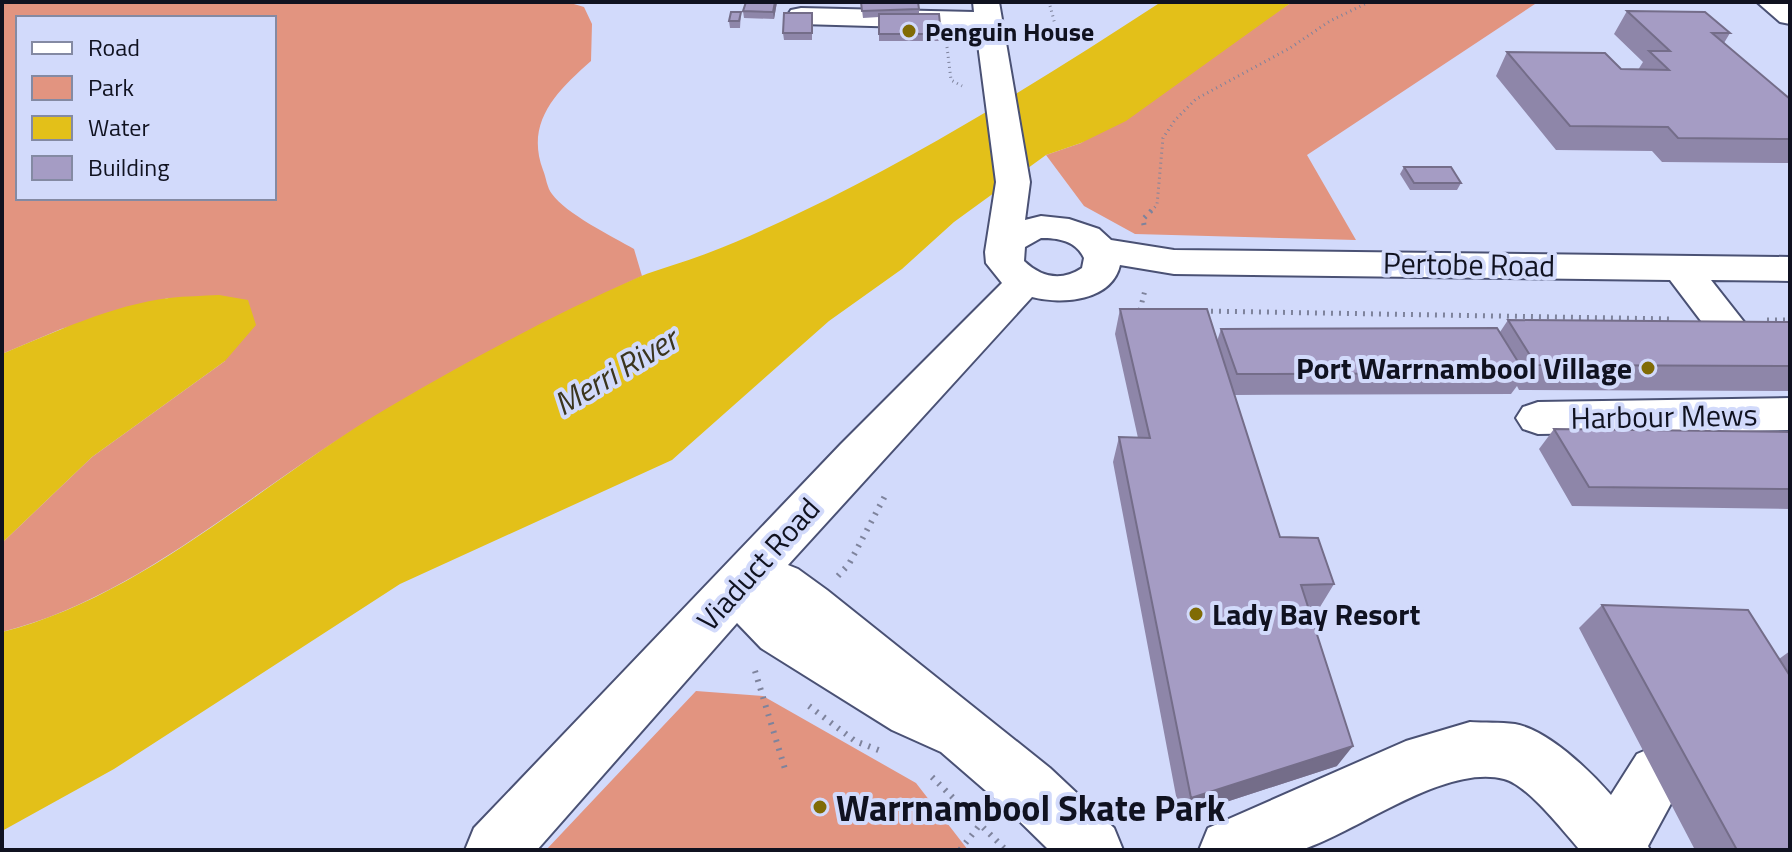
<svg xmlns="http://www.w3.org/2000/svg" width="1792" height="852" font-family="'Titillium Web',sans-serif">
	<style>
		.green { fill: #e29480; fill-rule: evenodd }
		.water { fill: #e3c019 }
		.lines { fill: none; stroke-linecap: round; stroke-linejoin: round }
		.minor-casing { stroke: #4a5174; stroke-width: 4 }
		.path-far2 { stroke: #7e839c; stroke-width: 3; stroke-dasharray: 1 4; stroke-linecap: butt }
		.path-far1 { stroke: #7e839c; stroke-width: 5; stroke-dasharray: 2 6; stroke-linecap: butt }
		.path { stroke: #7e839c; stroke-width: 6; stroke-dasharray: 2 7; stroke-linecap: butt }
		.minor { fill: #fff; fill-rule: evenodd }
		.wall { fill: #8e86a9 }
		.shaded-wall { fill: #746d89 }
		.building { fill: #a59cc4; stroke: #746d89; stroke-width: 2 }
		.poi-dot { fill: #806b05; stroke: #d2dafb; stroke-width: 3 }
		.labels { text-anchor: middle; dominant-baseline: central; stroke-width: 8; stroke-linejoin: round; paint-order: stroke }
		.far-poi-label { font-size: 26px; font-weight: bold; fill: #101220; stroke: #d2dafb; text-anchor: start }
		.street-label { font-size: 30px; fill: #101220; stroke: #d2dafb }
		.poi-label { font-size: 30px; font-weight: bold; fill: #101220; stroke: #d2dafb; text-anchor: end }
		.water-label { font-size: 32px; font-style: italic; fill: #3b351e; stroke: #d2dafb }
		.near-poi-label { font-size: 36px; font-weight: bold; fill: #101220; stroke: #d2dafb; text-anchor: start }
	</style>
	<rect width="100%" height="100%" fill="#d2dafb"/>
	<path class="green" d="M2,2H567L584,7L592,24L591,61C557,91 525,122 543,170C546,177 547,188 552,194C565,213 613,237 634,249L642,276C536,325 432,379 333,443C228,511 125,601 2,632V543L92,457L225,361L168,298L61,329L2,354ZM18,18H274V198H18Z
		M1292,2H1538L1307,155L1356,240L1135,234L1084,206L1046,155L1081,143Z
		M696,691L763,696L916,783L968,850H546Z"/>
	<path class="water" d="M1161,2H1292L1126,121L1081,143L1046,155L954,222L902,269L829,321L672,460L400,584L114,769L2,831V632C146,596 265,479 391,406C472,359 554,314 639,277C661,268 685,262 708,253C739,241 770,227 799,213C925,153 1044,78 1161,2Z
		M219,295L248,300L256,325L225,361L92,457L2,543V354C55,332 112,305 169,298C186,296 203,296 219,295Z"/>
	<g class="lines">
		<g class="minor-casing">
			<path id="minor" d="M973,2H999L1030,182L1025,220L1041,216L1069,219L1099,229L1111,240L1174,250L1790,257V281L1711,280L1781,369L1775,379L1760,384L1745,379L1670,280L1174,274L1120,265C1112,301 1062,305 1032,297L788,565L798,569L827,590L1050,768L1114,828L1123,850H1049L1008,810L941,752L892,730L761,648L737,623L537,850H465L474,828L841,444L1002,283L986,263L985,252L996,182L976,29L801,24L791,22L787,16L791,10L801,8L974,12ZM1041,238C1059,238 1076,241 1084,258L1082,268C1061,282 1041,277 1024,261L1025,247Z
				M1757,2H1788L1790,24L1780,22Z
				M1790,398V430L1538,434L1523,429L1516,418L1523,407L1538,402Z
				M1470,722C1484,723 1500,722 1515,724C1548,730 1589,770 1611,795L1637,754L1658,745L1679,754L1687,774L1648,846L1650,850H1580C1563,831 1528,785 1504,779C1445,764 1360,830 1304,849C1283,852 1225,850 1199,850L1208,828L1406,741Z"/>
		</g>
		<path class="path-far2" d="M1023,29L1056,28L1049,2
			M947,47L951,80L962,86
			M1151,211L1157,205L1163,138L1175,120L1196,99L1290,48L1330,21L1369,2"/>
		<path class="path-far1" d="M1144,225L1143,219L1153,209
			M1140,310L1145,290
			M1203,311L1673,319
			M1767,320H1790"/>
		<path class="path" d="M838,576L849,564L887,492
			M755,671L785,769
			M809,706L855,741L881,751
			M932,777L1006,850
			M960,850L982,822"/>
		<use href="#minor" class="minor"/>
	</g>
	<path class="wall" d="M746,2H777L774,19L744,18L743,11Z
		M861,2L919,9V14L941,34L940,41H879V17L863,18Z
		M1627,11L1730,33L1724,43L1790,99V163L1662,162L1652,151L1556,150L1496,76L1507,52L1621,69L1638,70L1643,62L1614,34Z
		M741,12L740,28H730L729,21Z
		M812,13V40H784L783,33Z
		M1404,167L1461,183L1457,190H1410L1400,174Z
		M1120,309L1217,341L1221,329L1500,332L1508,320L1790,322V391L1519,390L1517,386L1511,394L1234,395L1280,537L1334,584L1320,607H1308L1337,766L1180,817L1113,462L1119,437L1138,438L1115,334Z
		M1554,429L1790,432V509L1572,506L1539,449Z
		M1602,605L1779,659L1790,651V850H1695L1579,628Z"/>
	<path class="shaded-wall" d="M775,2H777L774,19L773,12Z
		M1353,746L1337,766L1180,817L1191,798Z"/>
	<path class="building" d="M746,2H775L773,12L743,11Z
		M861,2H918L919,9L862,11Z
		M1627,11L1705,12L1730,33H1712L1790,99V139L1678,138L1668,127L1570,126L1507,52L1605,53L1621,69L1669,70L1649,51H1670Z
		M731,12H741L739,21H729Z
		M784,13H812V33H783Z
		M879,14H939L941,34H879Z
		M1404,167H1451L1461,183H1414Z
		M1120,309H1207L1280,537L1318,538L1334,584L1301,585L1353,746L1191,798L1119,437L1150,438Z
		M1508,320L1790,322V366L1536,365Z
		M1497,328L1525,373L1237,374L1221,329Z
		M1554,429L1790,432V489L1589,487Z
		M1602,605L1748,610L1790,676V850H1737Z"/>
	<g class="poi-dot">
		<circle cx="909" cy="31" r="8"/>
		<circle cx="1648" cy="368" r="8"/>
		<circle cx="1196" cy="614" r="8"/>
		<circle cx="820" cy="807" r="8"/>
	</g>
	<g class="labels">
		<g class="far-poi-label">
			<text x="925" y="31">Penguin House</text>
		</g>
		<g class="street-label">
			<text transform="translate(1469 264) rotate(1)">Pertobe Road</text>
			<text transform="translate(1664 416) rotate(-1)">Harbour Mews</text>
			<text transform="translate(758 564) rotate(-48)">Viaduct Road</text>
		</g>
		<g class="poi-label">
			<text x="1632" y="368">Port Warrnambool Village</text>
			<text x="1212" y="614" text-anchor="start">Lady Bay Resort</text>
		</g>
		<g class="water-label">
			<text transform="translate(615 371) rotate(-31)">Merri River</text>
		</g>
		<g class="near-poi-label">
			<text x="836" y="807">Warrnambool Skate Park</text>
		</g>
	</g>
	<rect width="1792" height="852" fill="none" stroke="#101220" stroke-width="8"/>
	<rect x="16" y="16" width="260" height="184" fill="#d2dafb" stroke="#848aa3" stroke-width="2"/>
	<rect x="32" y="42" width="40" height="12" fill="#ffffff" stroke="#848aa3" stroke-width="2"/>
	<text x="88" y="56" font-size="24" fill="#101220">Road</text>
	<rect x="32" y="76" width="40" height="24" fill="#e29480" stroke="#848aa3" stroke-width="2"/>
	<text x="88" y="96" font-size="24" fill="#101220">Park</text>
	<rect x="32" y="116" width="40" height="24" fill="#e3c019" stroke="#848aa3" stroke-width="2"/>
	<text x="88" y="136" font-size="24" fill="#101220">Water</text>
	<rect x="32" y="156" width="40" height="24" fill="#a59cc4" stroke="#848aa3" stroke-width="2"/>
	<text x="88" y="176" font-size="24" fill="#101220">Building</text>
</svg>
